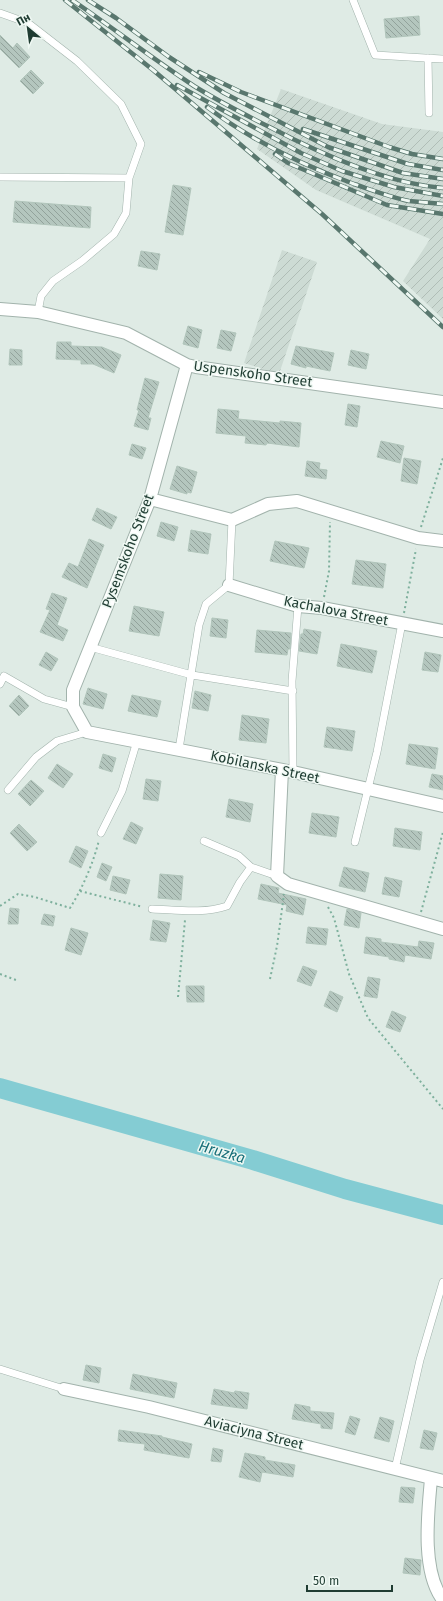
<svg xmlns="http://www.w3.org/2000/svg" width="443" height="1601" font-family="'Fira Sans',sans-serif">
	<style>
		.industrial { fill: url(#industrial-furrows) }
		.lines { fill: none; stroke-linecap: round; stroke-linejoin: round }
		.river { stroke: #84ccd3; stroke-width: 20 }
		.building { fill: url(#building-back-hatch); stroke: #b1c5bb }
		.lane-casing { stroke: #a2b3ac; stroke-width: 8 }
		.street-casing { stroke: #a2b3ac; stroke-width: 14 }
		.path { stroke: #7eb09d; stroke-width: 2; stroke-dasharray: 2 3; stroke-linecap: butt }
		.lane { stroke: #fff; stroke-width: 7 }
		.street { stroke: #fff; stroke-width: 12 }
		.rail-casing { stroke: #59776e; stroke-width: 4.5 }
		.rail { stroke: #eff8f3; stroke-width: 3; stroke-dasharray: 9; stroke-linecap: butt }
		.labels { text-anchor: middle; dominant-baseline: central; stroke-width: 3; stroke-linejoin: round; paint-order: stroke }
		.street-label { font-size: 14px; fill: #1f3c32; stroke: #eff8f3 }
		.water-label { font-size: 15px; font-style: italic; fill: #186f79; stroke: #eff8f3 }
	</style>
	<defs>
		<pattern id="industrial-furrows" width="10" height="10" patternUnits="userSpaceOnUse"><rect width="10" height="10" fill="#cddbd4"/><path d="M-1 1l2-2M0 10L10 0M9 11l2-2" fill="none" stroke="#b0bdb6"/></pattern>
		<pattern id="building-back-hatch" width="6" height="6" patternUnits="userSpaceOnUse"><rect width="6" height="6" fill="#b4c6be"/><path d="M-1 5l2 2M0 0l6 6M5-1l2 2" fill="none" stroke="#92a29b"/></pattern>
	</defs>
	<rect width="100%" height="100%" fill="#dfebe5"/>
	<path class="industrial" d="M281,89L382,124L443,132V319L403,281L430,239L316,190L257,149Z
		M282,250L317,262L279,374L244,363Z"/>
	<g class="lines">
		<path class="river" d="M0,1088L253,1160L345,1189L443,1215"/>
	</g>
	<path class="building" d="M419,16L420,35L386,38L384,19Z
		M0,35L13,48L17,43L30,57L19,68L0,49Z
		M31,70L44,83L33,94L20,81Z
		M173,185L191,188L183,235L165,232Z
		M15,201L91,207L90,228L13,222Z
		M141,251L160,254L157,270L138,266Z
		M188,326L202,330L198,348L183,344Z
		M221,330L236,333L231,351L217,348Z
		M57,342H71V346L102,347L121,355L114,373L93,364H81V360L56,359Z
		M296,346L334,353L330,371L306,366V368L291,364Z
		M10,349L22,350V365H9Z
		M351,350L369,354L366,369L348,365Z
		M145,378L159,382L148,418H151L148,430L134,426L139,410H137Z
		M348,404L360,406L357,427L345,425Z
		M218,409L239,411L238,419L280,423V421L301,423L299,447L267,443L266,445L245,443L246,436L216,433Z
		M381,441L404,446L400,463L377,457Z
		M132,444L146,448L142,459L129,455Z
		M404,458L421,461L417,484L401,481Z
		M307,461L320,463L319,469L327,470L326,479L305,476Z
		M177,466L197,472L191,493L187,492V494L170,489Z
		M97,508L117,517L111,529L92,520Z
		M161,522L178,527L174,541L157,536Z
		M191,530L211,534L208,554L188,551Z
		M89,539L104,545L87,588L62,577L69,563L78,567Z
		M275,541L309,548L304,568L270,561Z
		M356,560L386,564L383,588L352,584Z
		M52,593L67,598L57,625L68,630L63,641L40,632L50,610L46,609Z
		M134,606L164,612L159,636L129,631Z
		M212,618L228,620L226,638L210,636Z
		M304,629L321,632L317,654L299,651L301,634H303Z
		M257,630L291,633L290,649H288L287,655L255,652Z
		M341,644L377,651L372,673L337,666Z
		M46,652L58,659L51,671L39,665Z
		M425,652L441,655L438,672L422,670Z
		M88,688L107,694L103,709L83,704Z
		M195,691L211,695L208,711L192,708Z
		M19,695L29,706L19,716L9,706Z
		M132,695L161,701L157,717L128,711Z
		M242,715L269,719L266,743L239,740Z
		M327,727L355,731L352,751L324,747Z
		M409,744L438,748L435,769L406,764Z
		M103,754L116,758L112,772L99,768Z
		M57,764L73,774L63,788L48,778Z
		M432,774L443,776V790L429,787Z
		M146,779L161,781L158,801L143,799Z
		M31,780L44,791L30,806L18,794Z
		M229,799L253,804L250,822L226,817Z
		M312,813L339,817L336,837L309,833Z
		M131,822L143,828L136,844L123,839Z
		M19,824L37,842L27,851L10,833Z
		M395,828L422,832L420,850L393,846Z
		M76,846L88,851L81,868L69,862Z
		M102,863L112,867L106,881L97,877Z
		M344,867L369,873L365,892L339,886Z
		M160,874L183,876L181,900L158,898Z
		M113,876L130,880L126,894L110,890Z
		M385,877L402,881L399,897L382,894Z
		M261,884L279,888L278,893L306,899L303,915L286,911L287,905L258,899Z
		M10,908L19,909L18,924H8Z
		M347,909L361,913L359,928L344,925Z
		M44,914L55,916L53,926L41,924Z
		M153,920L170,923L166,942L150,940Z
		M308,927L328,929L326,945L306,943Z
		M71,928L88,933L81,955L65,950Z
		M366,937L381,939V942L418,947L419,941L434,943L431,959L405,955L404,962L389,959V957L364,953Z
		M303,966L317,971L311,986L297,981Z
		M368,977L380,979L377,998L364,996Z
		M186,986H204V1002H187Z
		M330,991L343,997L337,1012L324,1006Z
		M392,1011L406,1017L400,1032L386,1027Z
		M86,1365L101,1368L99,1383L83,1380Z
		M133,1374L177,1383L174,1398L130,1389Z
		M214,1389L234,1393L235,1391L249,1393L247,1409L211,1404Z
		M295,1404L310,1407V1411L334,1413L332,1429L321,1428V1424L292,1419Z
		M350,1416L360,1419L355,1435L345,1432Z
		M380,1417L394,1421L389,1442L374,1438Z
		M119,1430L162,1436V1437L192,1444L189,1458L144,1450L145,1444L118,1441Z
		M424,1430L437,1433L433,1450L420,1448Z
		M213,1448L223,1450L221,1462L211,1461Z
		M245,1453L265,1457V1460L295,1465L293,1477L262,1472L260,1482L239,1477Z
		M401,1487L415,1488L413,1503L399,1502Z
		M405,1558L421,1560L420,1575L403,1573Z"/>
	<g class="lines">
		<g class="lane-casing">
			<path id="lane" d="M353,0L375,55L442,59
				M0,13L28,23L77,61L121,104L141,144L129,178L126,213L114,234L82,261L53,281L41,296L38,312
				M428,58L429,113
				M0,177L129,178
				M90,647L192,675L293,691
				M0,684L4,676L44,699L73,707
				M179,749L199,625L206,604L229,585L232,520
				M293,772L292,681L298,606
				M8,790L36,757L57,741L87,732
				M101,833L122,791L137,741
				M204,841L239,856L251,867L277,876
				M355,842L377,752L402,623
				M152,909C178,910 203,914 227,906L240,882L251,867
				M0,1369L64,1389
				M395,1469L420,1360L443,1282"/>
		</g>
		<g class="street-casing">
			<path id="street" d="M0,309L38,312L126,333L187,365L196,367L443,402
				M187,365L150,499L73,690V707L87,732L293,772L443,806
				M150,499L232,520L268,504L297,501L418,538L443,541
				M229,585L298,606L322,608L443,631
				M282,770L277,876L288,884L443,929
				M64,1389L149,1407L443,1481
				M431,1479C428,1513 421,1571 443,1600"/>
		</g>
		<path class="path" d="M421,527L443,458
			M324,597L329,571L330,522
			M404,613L416,549
			M80,891L143,907
			M0,906L18,894L35,897L70,908C83,887 93,864 99,840
			M328,907L334,918L349,974L368,1018L443,1109
			M421,912L443,832
			M0,974L16,980
			M270,979L277,946L284,894
			M178,997L185,920"/>
		<use href="#lane" class="lane"/>
		<use href="#street" class="street"/>
		<g class="rail-casing">
			<path id="rail" d="M65,0L153,70L322,214L443,327
				M72,0C113,28 153,59 194,86C226,106 260,122 293,139C338,161 393,184 443,188
				M88,0L116,18L169,57L224,93L328,147L403,173L443,179
				M199,72L241,92L389,147L412,154L443,159
				M177,85L301,153L342,171L394,187L443,196
				M207,107C251,140 302,165 354,184C372,190 390,197 409,201C420,202 432,203 443,204
				M303,129L408,164L443,170
				M275,154L288,163L387,205L443,214"/>
		</g>
		<use href="#rail" class="rail"/>
	</g>
	<g class="labels">
		<g class="street-label">
			<text transform="translate(253 374) rotate(8)">Uspenskoho Street</text>
			<text transform="translate(128 551) rotate(-69)">Pysemskoho Street</text>
			<text transform="translate(336 611) rotate(11)">Kachalova Street</text>
			<text transform="translate(265 767) rotate(12)">Kobilanska Street</text>
			<text transform="translate(254 1433) rotate(14)">Aviaciyna Street</text>
		</g>
		<g class="water-label">
			<text transform="translate(222 1152) rotate(16)">Hruzka</text>
		</g>
	</g>
	<g transform="translate(28 28) rotate(331)" stroke="#eff8f3" stroke-width="3" paint-order="stroke">
	<path d="M0-3L7 15L0 10L-7 15Z" fill="#1f3c32"/>
	<text y="-6" font-size="11" font-weight="bold" text-anchor="middle" fill="#1f3c32">Пн</text>
	</g>
	<path d="M307 1585v6h85v-6" fill="none" stroke="#1f3c32" stroke-width="2"/>
	<text x="313" y="1585" font-size="12" fill="#1f3c32" stroke="#eff8f3" stroke-width="3" paint-order="stroke">50 m</text>
</svg>
